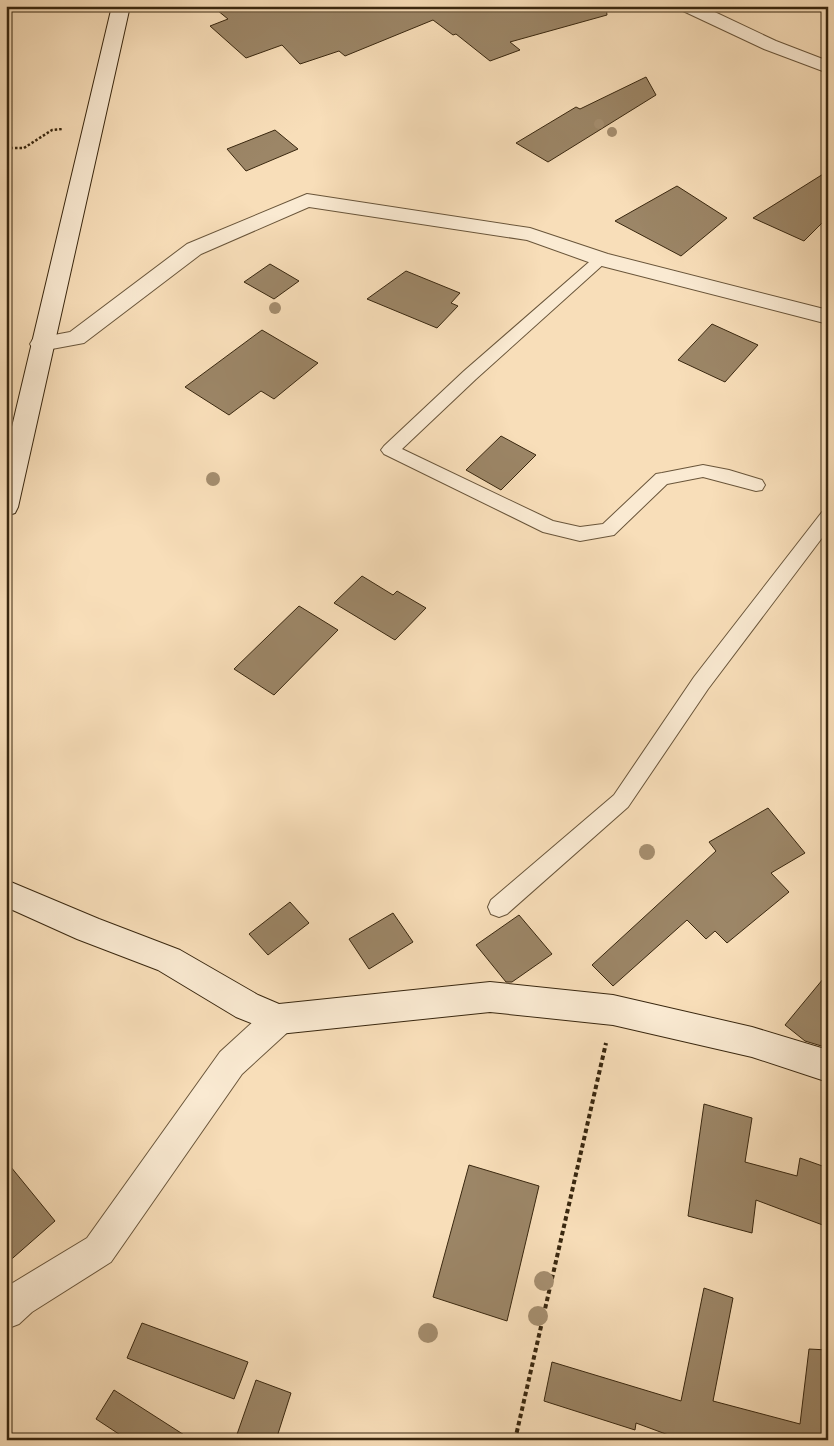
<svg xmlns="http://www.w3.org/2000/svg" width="834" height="1446" font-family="'Sorts Mill Goudy',serif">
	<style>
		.building { fill: #9c8667; stroke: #39270f }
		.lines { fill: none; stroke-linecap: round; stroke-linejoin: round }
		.lane-casing { stroke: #69553a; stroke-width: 2 }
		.street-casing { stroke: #69553a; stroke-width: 2 }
		.secondary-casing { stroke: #39270f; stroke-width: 2 }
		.path-far1 { stroke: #39270f; stroke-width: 2.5; stroke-dasharray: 2.5 2; stroke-linecap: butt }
		.path { stroke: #39270f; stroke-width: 4; stroke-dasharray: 4.5 3; stroke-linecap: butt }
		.lane { fill: #faead2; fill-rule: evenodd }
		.street { fill: #faead2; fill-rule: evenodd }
		.secondary { fill: #faead2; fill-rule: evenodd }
		.tree { fill: #a58e6f }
	</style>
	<rect width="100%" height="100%" fill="#f8deb9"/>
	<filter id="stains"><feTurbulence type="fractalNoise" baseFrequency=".004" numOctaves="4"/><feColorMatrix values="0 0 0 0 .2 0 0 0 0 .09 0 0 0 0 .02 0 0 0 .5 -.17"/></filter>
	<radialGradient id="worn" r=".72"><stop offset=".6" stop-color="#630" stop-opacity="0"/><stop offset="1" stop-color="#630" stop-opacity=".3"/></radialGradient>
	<path class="building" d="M212,6H606L607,15L510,42L520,50L490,61L456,34L453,35L433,20L345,56L339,51L300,64L282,45L246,58L210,26L228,19Z
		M646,77L656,95L548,162L516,143L576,107L580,109Z
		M275,130L298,149L246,171L227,149Z
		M828,171V217L804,241L753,218Z
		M677,186L727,218L681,256L615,221Z
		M270,264L299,281L274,299L244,282Z
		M406,271L460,293L451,303L458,306L437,328L367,299Z
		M712,324L758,345L725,382L678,360Z
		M262,330L318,363L274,399L261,391L229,415L185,387Z
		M501,436L536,455L501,490L466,470Z
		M362,576L393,595L397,591L426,608L395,640L334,603Z
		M299,606L338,630L274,695L234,669Z
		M768,808L805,853L771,873L789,892L727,943L715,931L706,939L687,920L613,986L592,965L716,851L709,842Z
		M290,902L309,923L268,955L249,934Z
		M393,913L413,942L369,969L349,939Z
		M519,915L552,954L512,982H506L476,945Z
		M828,973V1048L805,1041L785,1025Z
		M704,1104L752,1118L745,1162L797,1176L800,1158L828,1168V1227L756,1200L752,1233L688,1216Z
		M6,1161L55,1221L6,1264Z
		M469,1165L539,1186L507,1321L433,1297Z
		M704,1288L733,1298L713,1401L800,1424L809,1349L828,1350V1440H682L636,1423L635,1430L544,1401L552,1362L681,1401Z
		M142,1323L248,1362L234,1399L127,1358Z
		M256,1380L291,1393L276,1440H235Z
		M114,1390L192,1440H128L96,1419Z"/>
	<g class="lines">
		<g class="lane-casing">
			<path id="lane" d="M601,254L609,259L606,262L476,379L402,449L553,521L580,527L603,524L656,474L662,473L703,465L729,470L762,480L765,485L762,490L756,491L703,477L667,484L614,535L580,541L543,532L384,454L381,450L384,446L464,371L596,256Z
				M828,510V530L708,689L628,807L507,914L499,917L491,914L488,907L491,900L614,795L694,677L822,512Z"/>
		</g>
		<g class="street-casing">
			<path id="street" d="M678,6H702L776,41L828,61V73L764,49L681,10Z
				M307,194L530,228L608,254L828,310V324L594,264L527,240L309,207L201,254L84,343L41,351L33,349L30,344L33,339L70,332L187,244Z
				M279,1004L290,1008L295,1019L290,1030L242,1074L111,1262L32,1312L19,1324L6,1329V1287L87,1238L220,1052L268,1008Z"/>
		</g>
		<g class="secondary-casing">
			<path id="secondary" d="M112,6H130L18,507L15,513L6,516V452Z
				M6,880L99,919L180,950L258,995L279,1004L490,982L613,995L752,1027L828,1050V1082L752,1057L613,1025L490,1012L279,1034L236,1017L158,970L77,939L6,907Z"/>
		</g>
		<path class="path-far1" d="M6,148H24L52,130L63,129"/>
		<path class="path" d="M515,1440L606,1043"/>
		<use href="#lane" class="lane"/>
		<use href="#street" class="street"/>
		<use href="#secondary" class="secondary"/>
	</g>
	<g class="tree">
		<circle cx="599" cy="124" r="5"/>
		<circle cx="612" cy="132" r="5"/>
		<circle cx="275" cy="308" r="6"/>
		<circle cx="213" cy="479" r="7"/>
		<circle cx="647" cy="852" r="8"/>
		<circle cx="544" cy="1281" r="10"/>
		<circle cx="538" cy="1316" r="10"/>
		<circle cx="428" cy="1333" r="10"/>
	</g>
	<rect width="834" height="1446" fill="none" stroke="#f8deb9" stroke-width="25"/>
	<rect x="8" y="8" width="819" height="1431" fill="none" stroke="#39270f" stroke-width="2.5"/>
	<rect x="12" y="12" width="809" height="1421" fill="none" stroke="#39270f"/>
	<rect width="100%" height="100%" filter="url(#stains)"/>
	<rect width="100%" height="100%" fill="url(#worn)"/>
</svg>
